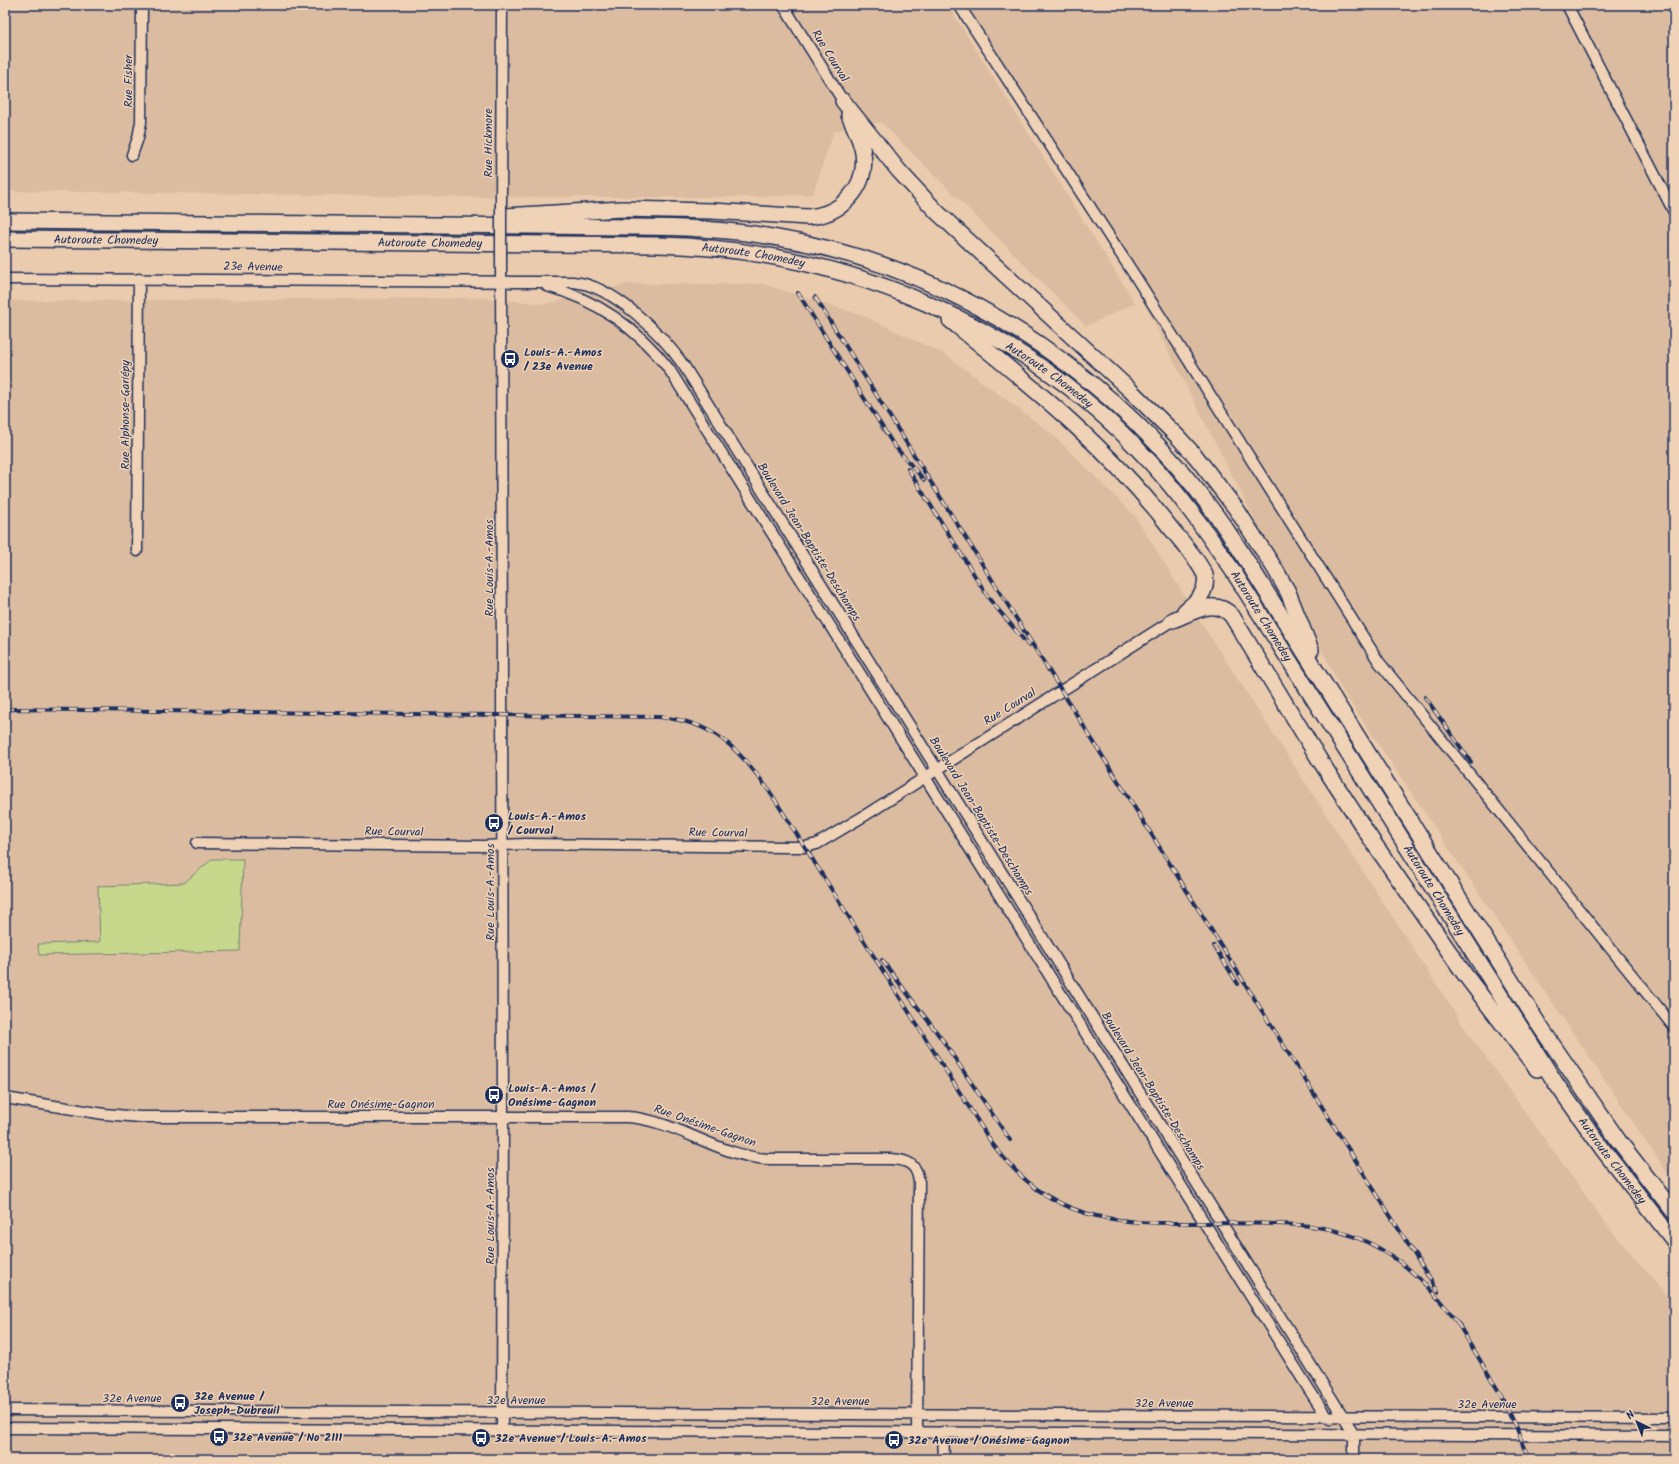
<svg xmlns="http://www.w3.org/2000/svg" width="1679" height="1464" font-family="Kalam,sans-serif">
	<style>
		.built { fill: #dcbca0 }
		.green { fill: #c7d88d; stroke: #718476 }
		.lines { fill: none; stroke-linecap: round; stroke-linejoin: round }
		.minor-casing { stroke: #1b2f5e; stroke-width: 13 }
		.highway-casing { stroke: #1b2f5e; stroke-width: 18 }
		.minor { stroke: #f0d2b6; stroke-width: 10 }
		.highway { stroke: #f0d2b6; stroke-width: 15 }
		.rail-casing { stroke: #1b2f5e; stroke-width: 4 }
		.rail { stroke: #f0d2b6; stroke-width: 2.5; stroke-dasharray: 8; stroke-linecap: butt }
		.minor-bridge-casing { stroke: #1b2f5e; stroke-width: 13; stroke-linecap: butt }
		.minor-bridge { stroke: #f0d2b6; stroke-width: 10 }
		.labels { text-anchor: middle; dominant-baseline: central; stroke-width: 3; stroke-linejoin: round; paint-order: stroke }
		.street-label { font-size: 12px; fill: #1b2f5e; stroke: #f0d2b6 }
		.poi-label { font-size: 12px; font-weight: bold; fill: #1b2f5e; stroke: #f0d2b6; text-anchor: start }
	</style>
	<rect width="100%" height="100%" fill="#ebcbad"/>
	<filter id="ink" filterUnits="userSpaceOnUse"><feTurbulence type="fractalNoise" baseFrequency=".025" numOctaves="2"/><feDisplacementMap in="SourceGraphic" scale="8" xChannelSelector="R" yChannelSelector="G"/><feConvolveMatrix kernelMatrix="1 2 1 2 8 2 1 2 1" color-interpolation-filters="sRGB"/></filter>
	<g filter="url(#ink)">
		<path class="built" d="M5,5H948L1135,303L1086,326L881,122L834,131L813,194L757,197H471L5,191Z
			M966,5H1674V1183L1342,690L1087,192Z
			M629,284H763L862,315L946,355L1050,432L1135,516L1206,630L1468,1033L1610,1229L1674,1303V1459H5V301L483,298L546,304Z"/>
		<path class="green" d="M212,859H243L240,951L39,955L38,944L100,942L98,886L184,883Z"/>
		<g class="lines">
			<g class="minor-casing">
				<path id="minor" d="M783,5L843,101
					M959,5L1137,279L1379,662L1674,1027
					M1567,5L1674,212
					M132,155L138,138L141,122L142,5
					M501,205L502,5
					M501,256L503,1116L502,1430
					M5,279L573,282C613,285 662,334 684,366L1354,1434V1459
					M547,286C597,300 637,328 669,369L1310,1391L1327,1417L1330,1419
					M137,551L139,279
					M197,843L484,846L525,844L788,847H805L817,844L864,816L1173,620
					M5,1098L104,1114L140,1117H627C677,1120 719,1157 769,1159H891C908,1160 917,1164 919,1182L917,1432
					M5,1410L1674,1418
					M5,1428L1674,1436
					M943,1432L944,1459"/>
			</g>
			<g class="highway-casing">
				<g id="highway">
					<path d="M843,101L899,171L937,212L1130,390L1178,437L1197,458L1237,510L1275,569L1288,592L1311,650"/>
					<path d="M505,216L622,209L712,211L807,217C841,215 868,188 863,153C861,139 854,127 849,115"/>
					<path d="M5,221L634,227C682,227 730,229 778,238C968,270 1136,389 1240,550L1541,1028L1618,1140L1674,1212"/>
					<path id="s1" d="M5,239L658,245C844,249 1024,324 1151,463C1182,497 1207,533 1233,571L1555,1082L1604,1151L1674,1241"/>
					<path d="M950,320C1029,384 1107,446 1169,526C1181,541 1197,558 1205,575C1208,592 1197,601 1185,611"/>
					<path d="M1173,620C1193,612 1215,597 1232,616L1319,759L1373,842L1466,976L1537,1069"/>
				</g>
			</g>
			<use href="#minor" class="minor"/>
			<use href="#highway" class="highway"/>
			<g class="rail-casing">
				<path id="rail" d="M798,293L893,444L924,480
					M815,297L1438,1292
					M908,469L990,600L1029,646
					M1425,697L1471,762
					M5,709L658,717C714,721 739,749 770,792L991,1142C1050,1221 1109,1224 1201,1223C1234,1223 1267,1223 1301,1225C1374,1231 1418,1269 1460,1326
					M1214,946L1238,984
					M882,960L941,1038L1010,1140
					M1457,1322L1501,1395L1530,1459"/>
			</g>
			<use href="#rail" class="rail"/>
			<g class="minor-bridge-casing">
				<path id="minor-bridge" d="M501,205V256"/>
			</g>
			<use href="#minor-bridge" class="minor-bridge"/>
		</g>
	</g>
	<defs>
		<g id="bus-disc" transform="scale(1)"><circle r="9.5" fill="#1b2f5e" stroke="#f0d2b6"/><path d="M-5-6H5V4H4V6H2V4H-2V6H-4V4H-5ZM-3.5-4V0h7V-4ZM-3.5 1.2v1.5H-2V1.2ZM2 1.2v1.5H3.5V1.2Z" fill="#fff"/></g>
	</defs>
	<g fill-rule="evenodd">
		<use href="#bus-disc" x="510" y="359"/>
		<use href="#bus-disc" x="494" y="823"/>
		<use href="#bus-disc" x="494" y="1095"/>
		<use href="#bus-disc" x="180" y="1403"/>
		<use href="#bus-disc" x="219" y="1437"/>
		<use href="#bus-disc" x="481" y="1438"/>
		<use href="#bus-disc" x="894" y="1440"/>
	</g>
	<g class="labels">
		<g class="street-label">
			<text transform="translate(830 56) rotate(58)">Rue Courval</text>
			<text transform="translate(128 81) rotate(-90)">Rue Fisher</text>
			<text transform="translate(488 143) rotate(-90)">Rue Hickmore</text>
			<text stroke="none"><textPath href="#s1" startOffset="101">Autoroute Chomedey</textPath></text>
			<text stroke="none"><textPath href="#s1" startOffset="425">Autoroute Chomedey</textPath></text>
			<text stroke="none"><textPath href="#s1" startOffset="749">Autoroute Chomedey</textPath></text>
			<text transform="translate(253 267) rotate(1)">23e Avenue</text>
			<text stroke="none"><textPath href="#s1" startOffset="1072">Autoroute Chomedey</textPath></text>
			<text transform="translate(125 415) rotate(-90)">Rue Alphonse-Gariépy</text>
			<text transform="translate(809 542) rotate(58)">Boulevard Jean-Baptiste-Deschamps</text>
			<text transform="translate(489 568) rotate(-90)">Rue Louis-A.-Amos</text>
			<text stroke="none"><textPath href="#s1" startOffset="1396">Autoroute Chomedey</textPath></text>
			<text transform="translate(1010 707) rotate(-32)">Rue Courval</text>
			<text transform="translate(981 816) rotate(58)">Boulevard Jean-Baptiste-Deschamps</text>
			<text transform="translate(394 832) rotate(1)">Rue Courval</text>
			<text transform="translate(718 833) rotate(1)">Rue Courval</text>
			<text stroke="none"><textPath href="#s1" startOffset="1720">Autoroute Chomedey</textPath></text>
			<text transform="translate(490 892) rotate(-90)">Rue Louis-A.-Amos</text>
			<text transform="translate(1153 1091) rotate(58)">Boulevard Jean-Baptiste-Deschamps</text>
			<text x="381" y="1104">Rue Onésime-Gagnon</text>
			<text transform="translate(705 1126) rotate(19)">Rue Onésime-Gagnon</text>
			<text stroke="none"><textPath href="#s1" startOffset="2044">Autoroute Chomedey</textPath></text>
			<text transform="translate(490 1216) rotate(-90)">Rue Louis-A.-Amos</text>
			<text x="132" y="1398">32e Avenue</text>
			<text x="516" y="1400">32e Avenue</text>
			<text x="840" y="1401">32e Avenue</text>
			<text x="1164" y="1403">32e Avenue</text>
			<text x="1487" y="1404">32e Avenue</text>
		</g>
		<g class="poi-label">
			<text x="524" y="352">Louis-A.-Amos<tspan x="524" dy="14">/ 23e Avenue</tspan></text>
			<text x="508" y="816">Louis-A.-Amos<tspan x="508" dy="14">/ Courval</tspan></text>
			<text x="508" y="1088">Louis-A.-Amos /<tspan x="508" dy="14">Onésime-Gagnon</tspan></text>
			<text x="194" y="1396">32e Avenue /<tspan x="194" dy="14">Joseph-Dubreuil</tspan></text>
			<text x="233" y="1437">32e Avenue / No 2111</text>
			<text x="495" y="1438">32e Avenue / Louis-A.-Amos</text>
			<text x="908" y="1440">32e Avenue / Onésime-Gagnon</text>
		</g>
	</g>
	<rect width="1679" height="1464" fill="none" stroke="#f0d2b6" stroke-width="20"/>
	<rect x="10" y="10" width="1659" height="1444" fill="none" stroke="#1b2f5e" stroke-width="1.5" filter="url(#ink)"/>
	<g transform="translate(1637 1422) rotate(317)" stroke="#f0d2b6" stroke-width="3" paint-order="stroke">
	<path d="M0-3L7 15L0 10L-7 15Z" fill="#1b2f5e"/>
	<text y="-6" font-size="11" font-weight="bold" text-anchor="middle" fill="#1b2f5e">N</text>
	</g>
</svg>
